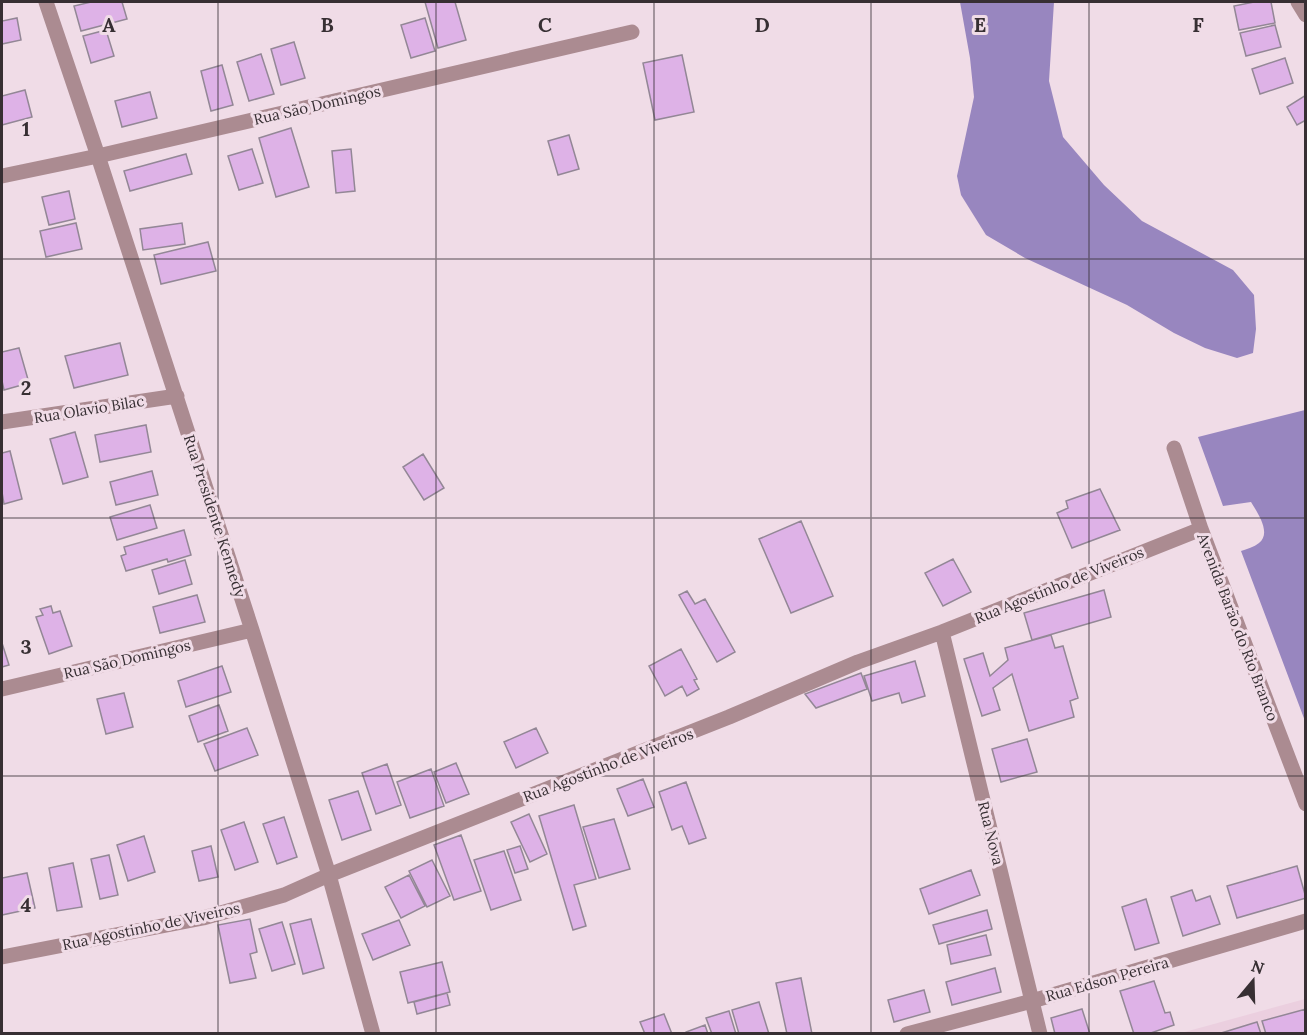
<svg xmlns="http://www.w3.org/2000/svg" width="1307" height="1035" font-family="Lora,serif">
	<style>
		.built { fill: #ebcfdf }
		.water { fill: #9886bf }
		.building { fill: #deb2e7; stroke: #938796; stroke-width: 1.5 }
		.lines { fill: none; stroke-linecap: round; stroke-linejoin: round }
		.street { stroke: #ab8b91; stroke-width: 15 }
		.grid { fill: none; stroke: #372f33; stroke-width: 1.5; stroke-opacity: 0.55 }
		.labels { text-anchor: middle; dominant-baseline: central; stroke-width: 6; stroke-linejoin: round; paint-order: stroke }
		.street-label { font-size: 15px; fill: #372f33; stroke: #f0dce7 }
		.grid-label { font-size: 20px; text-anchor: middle; font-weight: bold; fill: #372f33; stroke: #f0dce7; stroke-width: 6; stroke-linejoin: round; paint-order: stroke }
	</style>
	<rect width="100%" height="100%" fill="#f0dce7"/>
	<path class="built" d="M1305,999V1033H1181Z"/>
	<path class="water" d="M960,2H1054L1049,81L1063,137L1104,185L1142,221L1233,270L1254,295L1256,329L1253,353L1237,358L1205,348L1174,333L1127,305L1025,258L986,235L961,195L957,176L974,97L970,58Z
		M1305,410H1306L1305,721L1241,551C1247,549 1254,547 1259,543C1272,533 1257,512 1251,502L1223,506L1198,437Z"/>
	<path class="building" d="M91,2H122L127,19L81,31L74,6Z
		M425,2H455L466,40L438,48Z
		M1254,2H1271L1275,23L1239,30L1234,6Z
		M17,18L21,40L2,44V21Z
		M425,18L435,51L411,58L401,25Z
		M1275,25L1281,47L1246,56L1240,33Z
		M106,30L114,56L91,63L83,36Z
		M294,42L305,78L281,85L271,49Z
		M261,54L274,94L249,101L237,62Z
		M682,55L694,112L655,120L643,63Z
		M1285,58L1293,83L1260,94L1252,69Z
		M222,65L233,105L211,111L201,71Z
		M25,90L32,117L2,125V96Z
		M150,92L157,118L122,127L115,101Z
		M1306,95V120L1297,125L1287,107Z
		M291,128L309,187L276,197L259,138Z
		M569,135L579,169L558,175L548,141Z
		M252,149L263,183L239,190L228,156Z
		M351,149L355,191L336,193L332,151Z
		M186,154L192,174L130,191L124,171Z
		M69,191L75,219L49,225L42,197Z
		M76,223L82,249L46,257L40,231Z
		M182,223L185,244L143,250L140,229Z
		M208,242L216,271L161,284L154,255Z
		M120,343L128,375L74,388L65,356Z
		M19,348L29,383L4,390L2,381V352Z
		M146,425L151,452L100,462L95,435Z
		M75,432L88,477L63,484L50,439Z
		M10,451L22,499L4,504L2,492V453Z
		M423,454L444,488L424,500L403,467Z
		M152,471L158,495L116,505L110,482Z
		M1100,489L1120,530L1072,548L1057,513L1068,508L1066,501Z
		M150,505L157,528L117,540L110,517Z
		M801,521L833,596L791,613L759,539Z
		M184,530L191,555L168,562L167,559L126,571L121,556L126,554L124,547Z
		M953,559L971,592L943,606L925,573Z
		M185,560L192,584L159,594L152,570Z
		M1104,590L1111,617L1032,640L1024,613Z
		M687,591L695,604L705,599L735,652L717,662L679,595Z
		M197,595L205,622L160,633L153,607Z
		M51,606L53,613L60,611L72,646L49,654L36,617L43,615L40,609Z
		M1051,635L1055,648L1063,646L1078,698L1070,701L1074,717L1029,731L1012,674L993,688L1000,710L982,716L964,659L983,653L990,676L1008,660L1005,648Z
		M2,643L9,665L2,667Z
		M681,649L697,679L694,680L699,689L687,696L682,686L665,696L649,666Z
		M915,661L925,696L902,703L899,693L872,701L864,676Z
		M222,666L231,692L186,707L178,681Z
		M861,673L867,689L816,708L805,694Z
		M124,693L133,727L106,734L97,699Z
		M219,705L228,731L198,742L189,716Z
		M247,728L258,755L215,771L204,744Z
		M536,728L548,753L516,768L504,742Z
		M1027,739L1037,772L1001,782L992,749Z
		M456,763L469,794L446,803L434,772Z
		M387,764L401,805L376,814L362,773Z
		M431,769L444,806L410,818L397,782Z
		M643,779L654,807L628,816L617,789Z
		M686,782L706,838L689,844L682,826L672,830L659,792Z
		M358,791L371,830L342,840L329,800Z
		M574,805L596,879L574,885L586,926L573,930L539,816Z
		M529,814L547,854L530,862L511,822Z
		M284,817L297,857L277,864L263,824Z
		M614,819L630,869L599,878L583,827Z
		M244,822L258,862L235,870L221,830Z
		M461,835L481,891L454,900L434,845Z
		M144,836L155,872L128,881L117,845Z
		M211,846L218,877L199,881L192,851Z
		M520,846L528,869L515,873L507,850Z
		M504,851L521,900L491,910L474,860Z
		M109,855L118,895L100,899L91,859Z
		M432,860L450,896L427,907L409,871Z
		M73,863L82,907L57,911L49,868Z
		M1297,866L1306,898L1237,918L1227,886Z
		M971,870L980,895L929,914L920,889Z
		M27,873L35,908L2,915V878Z
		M409,875L425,906L401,918L385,887Z
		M1192,890L1196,901L1210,896L1220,924L1183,936L1171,897Z
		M1146,899L1159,943L1135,950L1122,907Z
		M987,910L992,929L939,944L933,925Z
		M250,919L257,952L250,954L256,978L230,983L218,925Z
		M311,919L324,968L303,974L290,924Z
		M399,920L410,945L373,960L362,934Z
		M282,922L295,964L272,971L259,929Z
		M986,935L991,955L951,964L947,945Z
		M442,962L450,992L408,1003L400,972Z
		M995,968L1001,992L952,1005L946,982Z
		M801,978L812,1034H787L776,983Z
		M1154,981L1165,1013L1170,1012L1174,1025L1148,1034H1134L1120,991Z
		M924,990L930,1012L894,1022L888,1000Z
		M447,993L450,1005L417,1014L414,1002Z
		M759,1002L769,1034H739L732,1010Z
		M1082,1009L1090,1034H1055L1051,1018Z
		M1306,1009V1034H1266L1262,1021Z
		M729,1011L736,1034H712L706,1018Z
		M664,1014L672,1034H645L640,1022Z
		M1257,1022L1261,1034H1218Z
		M705,1025L708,1034H686V1032Z"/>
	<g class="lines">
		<path class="street" d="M46,2L98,156L252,630L329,875L373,1034
			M1298,2L1306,15
			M2,176L98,156L632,32
			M2,422L177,396
			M1174,448L1201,529L1306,804
			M942,632L1040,1034
			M2,689L252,630
			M2,957L203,918L284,895L329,875L729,717L858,662L942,632L1201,529
			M907,1034L1032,1001L1306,921"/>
	</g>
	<path class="grid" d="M218,2V1034M436,2V1034M654,2V1034M871,2V1034M1089,2V1034M2,259H1306M2,518H1306M2,776H1306"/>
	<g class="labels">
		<g class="street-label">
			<text transform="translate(317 105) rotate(-13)">Rua São Domingos</text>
			<text transform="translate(89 409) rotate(-9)">Rua Olavio Bilac</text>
			<text transform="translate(215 516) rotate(72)">Rua Presidente Kennedy</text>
			<text transform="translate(1059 585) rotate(-22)">Rua Agostinho de Viveiros</text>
			<text transform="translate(1238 627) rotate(69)">Avenida Barão do Rio Branco</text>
			<text transform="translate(127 659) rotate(-13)">Rua São Domingos</text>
			<text transform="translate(608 765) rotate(-21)">Rua Agostinho de Viveiros</text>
			<text transform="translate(991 833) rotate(76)">Rua Nova</text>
			<text transform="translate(151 926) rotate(-12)">Rua Agostinho de Viveiros</text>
			<text transform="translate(1107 979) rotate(-16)">Rua Edson Pereira</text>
		</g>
	</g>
	<g class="grid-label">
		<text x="109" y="32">A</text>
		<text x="327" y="32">B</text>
		<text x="545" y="32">C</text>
		<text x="762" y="32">D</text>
		<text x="980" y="32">E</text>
		<text x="1198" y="32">F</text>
		<text x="26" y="136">1</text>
		<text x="26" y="395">2</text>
		<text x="26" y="654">3</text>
		<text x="26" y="912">4</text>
	</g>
	<rect width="1307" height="1035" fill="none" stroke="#372f33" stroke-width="6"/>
	<g transform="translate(1253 981) rotate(19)" stroke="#f0dce7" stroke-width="4.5" paint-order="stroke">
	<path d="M0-4.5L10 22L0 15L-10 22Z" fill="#372f33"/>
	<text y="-9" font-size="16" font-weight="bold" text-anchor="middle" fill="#372f33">N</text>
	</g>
</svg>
